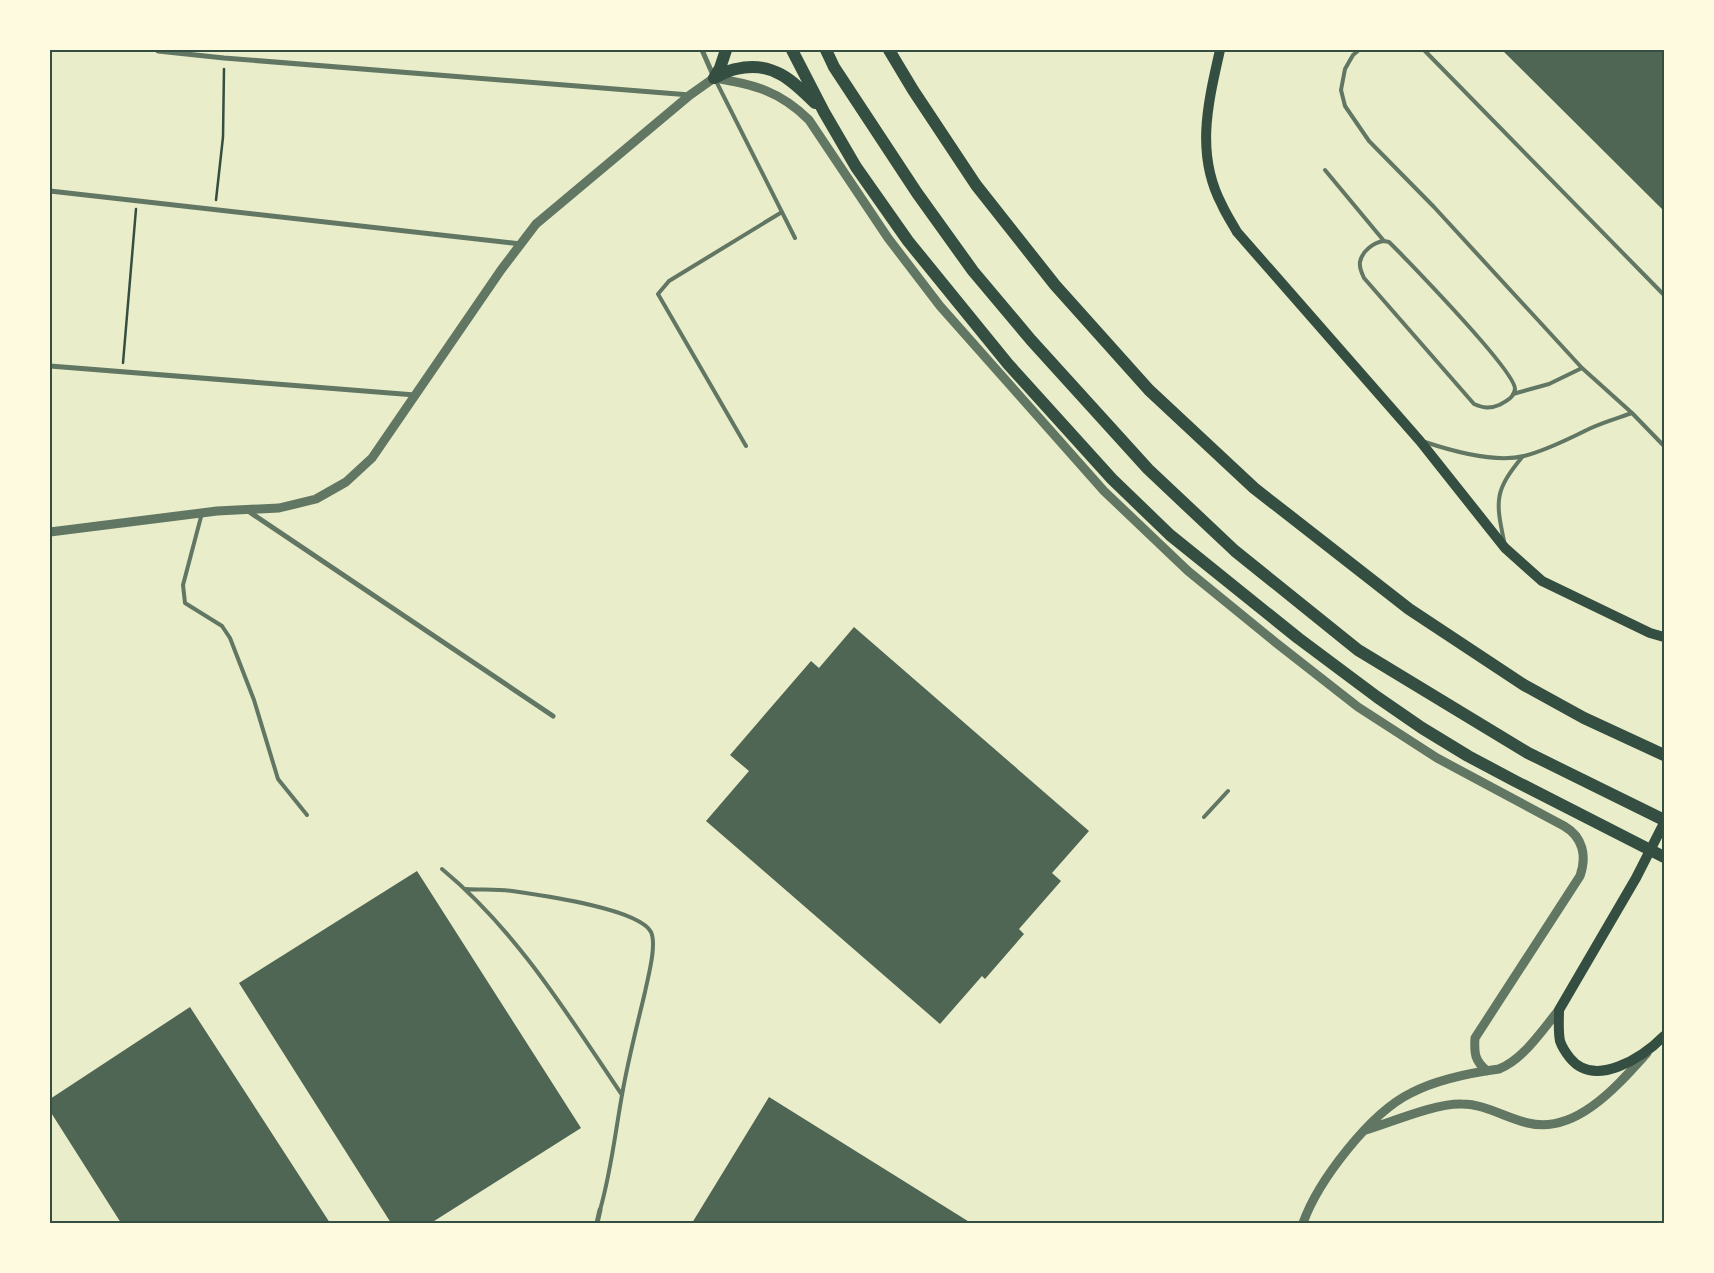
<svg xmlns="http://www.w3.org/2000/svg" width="1714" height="1273" font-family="'Sofia Sans Condensed',sans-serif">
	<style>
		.building { fill: #4f6655 }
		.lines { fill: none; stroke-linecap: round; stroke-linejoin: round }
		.path { stroke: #344e41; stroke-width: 2.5 }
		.service { stroke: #617663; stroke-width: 4 }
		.minor { stroke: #617663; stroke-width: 5 }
		.tertiary { stroke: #617663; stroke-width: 9 }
		.secondary { stroke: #344e41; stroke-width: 10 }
		.motorway { stroke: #344e41; stroke-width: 12 }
		.neatline { fill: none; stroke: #344e41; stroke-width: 2 }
	</style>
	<rect width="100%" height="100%" fill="#e9edc9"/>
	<path class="building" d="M1502,50H1664V211Z
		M854,627L1089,831L1052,873L1061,881L1019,929L1024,934L985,979L982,976L940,1024L706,821L749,771L730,755L811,661L819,668Z
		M417,871L581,1128L431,1223H391L239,983Z
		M190,1007L330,1223H121L50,1111V1099Z
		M769,1097L971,1223H692Z"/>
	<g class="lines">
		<path class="path" d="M216,200L223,137L224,69
			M123,363L136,209"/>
		<path class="service" d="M1359,50L1353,55L1345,69L1341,90L1345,106L1369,141L1434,207L1582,368L1632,413L1664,446
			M1424,50L1664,295
			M715,79L795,238
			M1325,170L1384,241
			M1384,241L1389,242L1401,254C1419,273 1515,371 1515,389C1514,398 1506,401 1499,405C1490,409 1483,408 1474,404L1364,278C1362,273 1359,268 1360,262C1362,251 1374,242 1384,241Z
			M1513,394L1549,384L1582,368
			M1425,442C1452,451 1496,463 1524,456C1548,450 1570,438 1591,428C1604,422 1618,418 1632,413
			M746,446L658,294L669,281L782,212
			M202,513L183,585L185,603L222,626L230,638L254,700L278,779L307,815
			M1504,541C1495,499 1495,490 1523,456
			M1204,817L1228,791
			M442,869C517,931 568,1015 622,1095
			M466,889C481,890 497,889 512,891C539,895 638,908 651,932C657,945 648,977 645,992C637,1026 628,1060 622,1095C615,1134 611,1172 600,1210"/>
		<path class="minor" d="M702,50L713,75
			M158,51L224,58L690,95
			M50,191L521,244
			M50,366L415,395
			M248,511L553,716
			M597,1223L600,1210"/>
		<path class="tertiary" d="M50,532L217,511L279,508L316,499L346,482L372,458L501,270L536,224L690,95L714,78C753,84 780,91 809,120L888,238L940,306L1104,491L1188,571L1275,642L1358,707L1437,758L1564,826C1583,837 1587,856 1580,876L1475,1038C1474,1054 1475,1061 1487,1071
			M1366,1130C1392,1122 1436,1103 1462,1104C1485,1104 1506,1118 1528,1123C1576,1135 1618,1085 1647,1053
			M1303,1223C1318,1181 1370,1113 1411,1093C1438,1079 1469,1073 1499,1069C1524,1059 1542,1030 1559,1010"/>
		<path class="secondary" d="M1220,50C1208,103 1195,154 1222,205C1226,214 1232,223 1237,232L1420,441L1505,548L1542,581L1650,633L1664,637
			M1664,823L1636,878L1559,1010C1559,1020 1558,1031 1560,1041C1562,1047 1566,1053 1570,1058C1595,1089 1643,1057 1664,1036"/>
		<path class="motorway" d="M792,50L824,112L856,167L908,241L1008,364L1112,479L1170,535L1298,638L1377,697L1422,728L1468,756L1515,781L1664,857
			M826,50L834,67L917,193L973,271L1031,340L1148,469L1235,551L1358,650L1528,753L1664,820
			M889,50L913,90L976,185L1055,285L1149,390L1254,488L1409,609L1524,685L1584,718L1664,755
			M714,78C721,75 729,70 736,69C772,60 793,81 815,103
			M714,78L720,68L726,50"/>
	</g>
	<rect width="1714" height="1273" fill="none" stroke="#fefae0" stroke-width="102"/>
	<rect x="51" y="51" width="1612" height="1171" class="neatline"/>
</svg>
